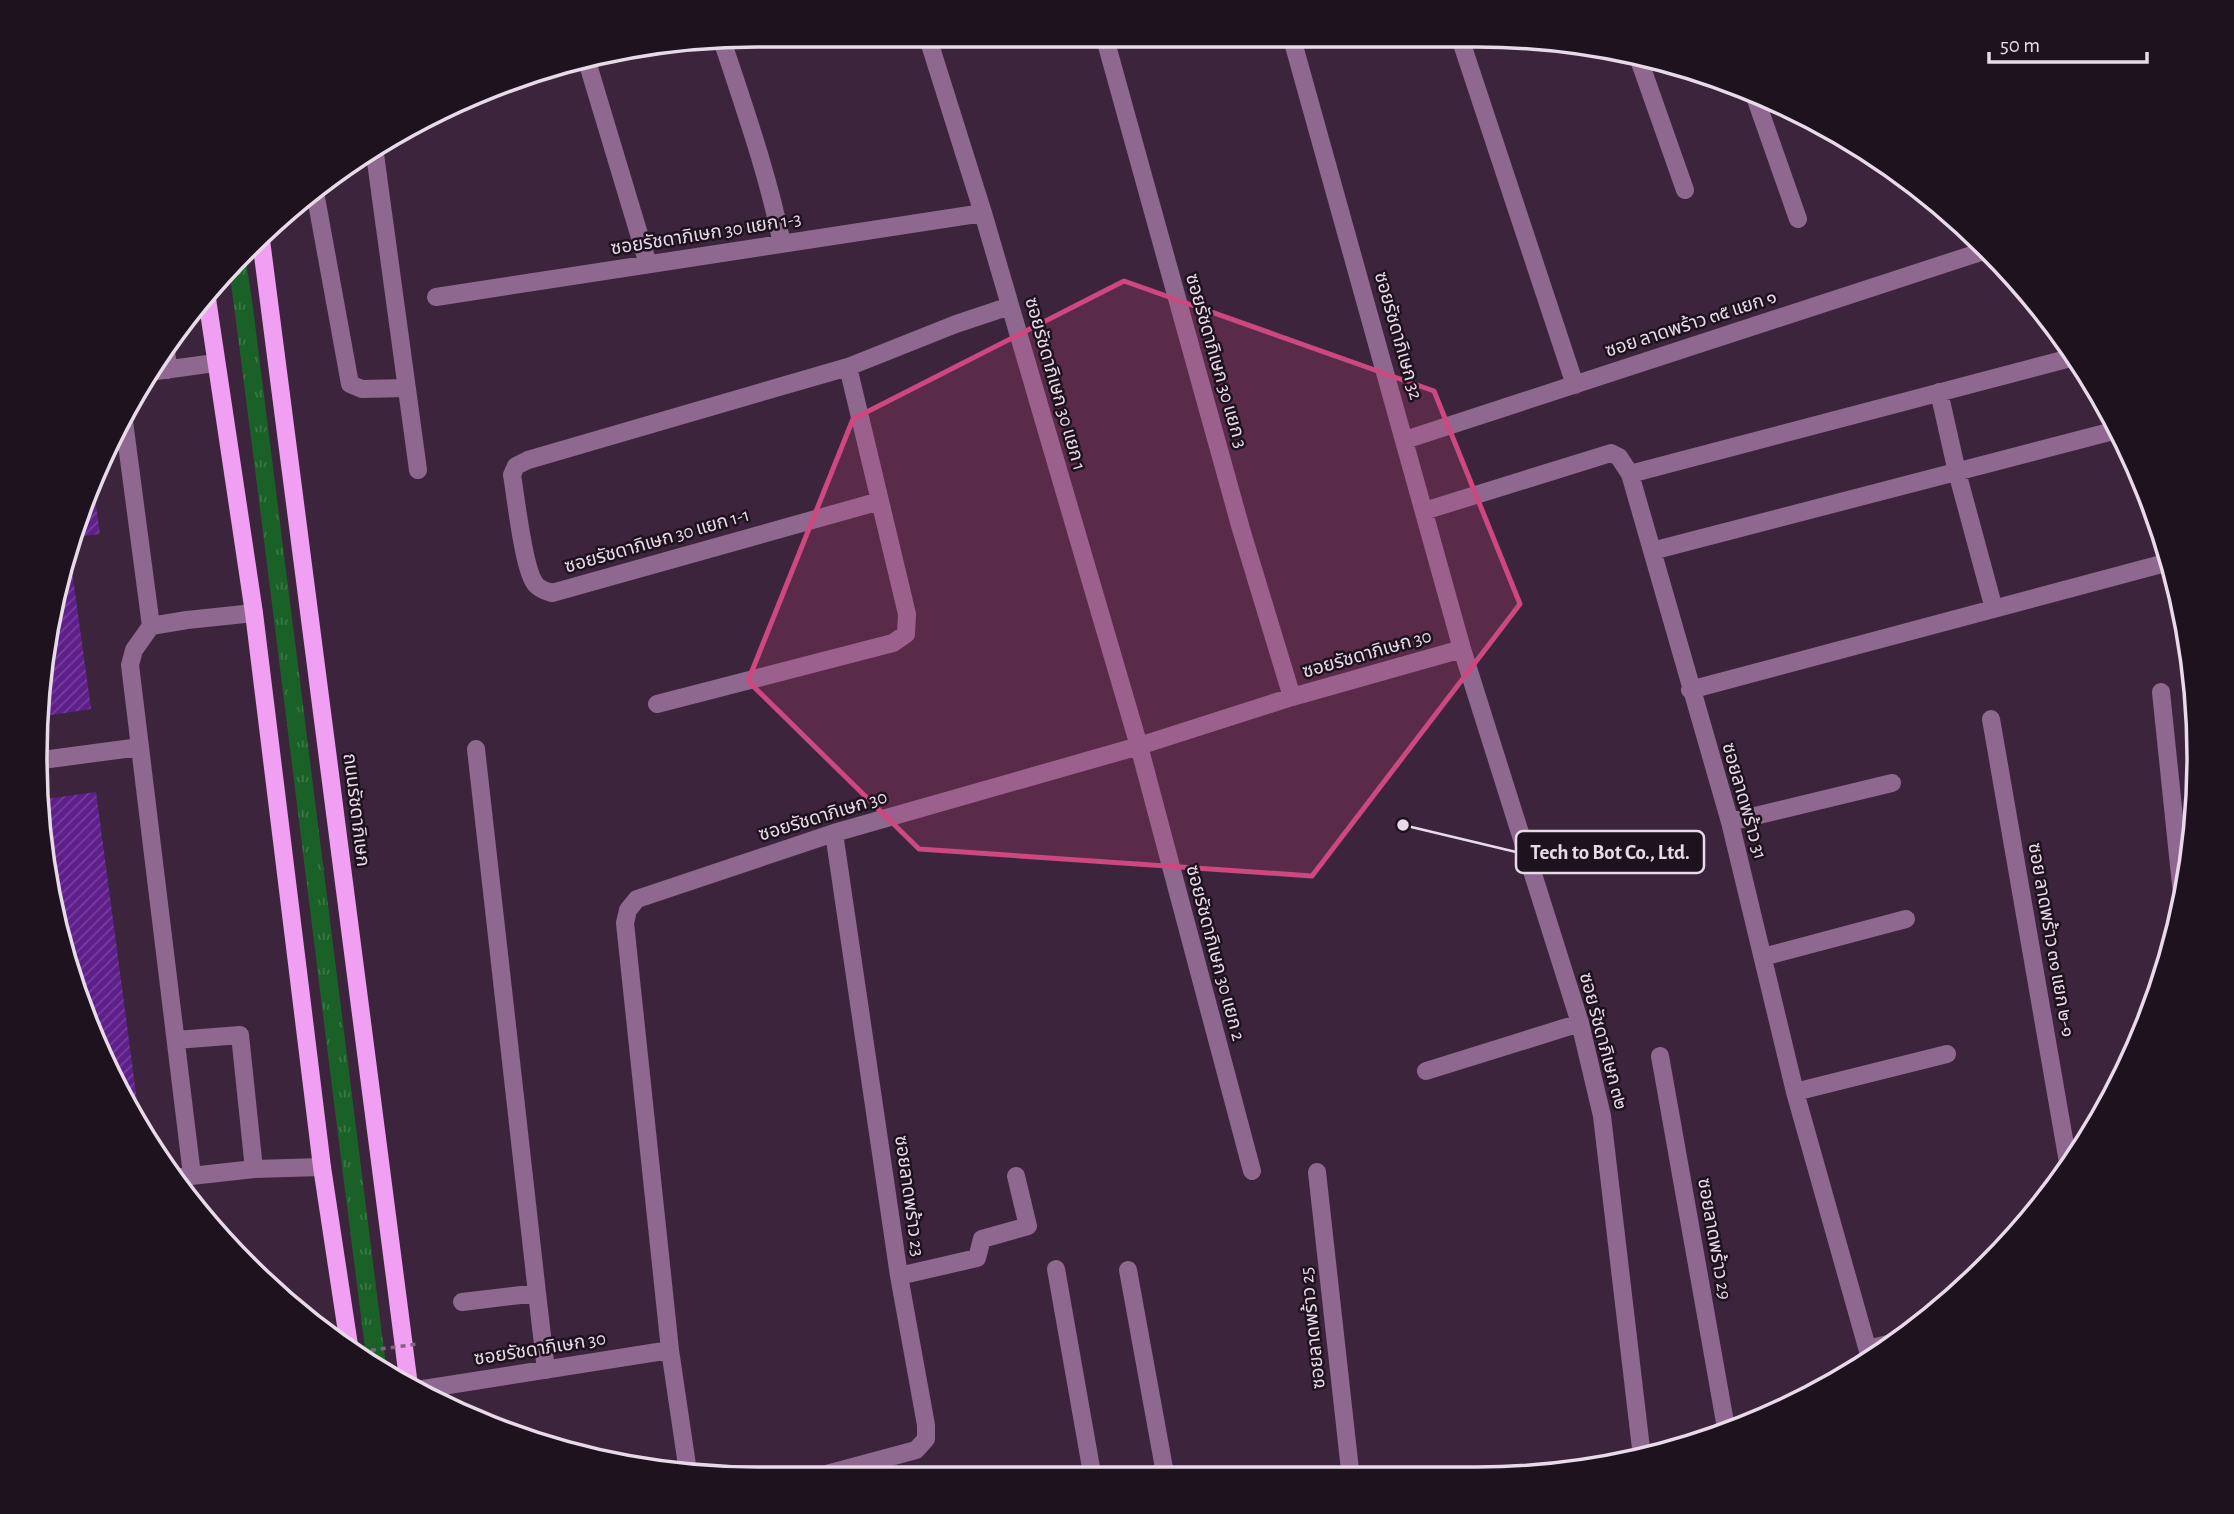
<svg xmlns="http://www.w3.org/2000/svg" width="2234" height="1514" font-family="'Alegreya Sans','Noto Sans Thai',sans-serif">
	<style>
		.grass { fill: url(#grass-tufts) }
		.building { fill: url(#building-hatch) }
		.lines { fill: none; stroke-linecap: round; stroke-linejoin: round }
		.minor { stroke: #8f6890; stroke-width: 18 }
		.major { stroke: #f19ff2; stroke-width: 18 }
		.path-bridge { stroke: #7c677c; stroke-width: 3.5; stroke-dasharray: 5 5; stroke-linecap: butt }
		.marked { fill: #cc487e; fill-opacity: 0.2; stroke: #cc487e; stroke-width: 5; stroke-linejoin: round }
		.labels { text-anchor: middle; dominant-baseline: central; stroke-width: 5; stroke-linejoin: round; paint-order: stroke }
		.street-label { font-size: 19px; fill: #e9dae9; stroke: #1d121d }
		.rim { fill: none; stroke: #e9dae9; stroke-width: 3.5 }
		.leader { fill: none; stroke: #e9dae9; stroke-width: 2.5 }
		.callout-dot { fill: #e9dae9; stroke: #1d121d; stroke-width: 2.5 }
		.callout { fill: #1d121d; stroke: #e9dae9; stroke-width: 2.5 }
		.callout-label { font-size: 21px; text-anchor: middle; font-weight: bold; fill: #e9dae9 }
	</style>
	<defs>
		<pattern id="grass-tufts" width="24" height="20" patternUnits="userSpaceOnUse" patternTransform="scale(1.75)"><rect width="24" height="20" fill="#1a6127"/><path d="M3 7l-1-3M5 7V3M7 7l1-3M15 17l-1-3M17 17v-4M19 17l1-3" fill="none" stroke="#3b7746"/></pattern>
		<pattern id="building-hatch" width="6" height="6" patternUnits="userSpaceOnUse" patternTransform="scale(1.75)"><rect width="6" height="6" fill="#5e1f8b"/><path d="M-1 1l2-2M0 6l6-6M5 7l2-2" fill="none" stroke="#753f9b"/></pattern>
	</defs>
	<rect width="100%" height="100%" fill="#3c253c"/>
	<path class="grass" d="M245,254L253,308L387,1374L367,1363C320,998 277,633 229,268Z"/>
	<path class="building" d="M92,477L100,534L75,537L90,480Z
		M70,556L91,709L38,717L41,663Z
		M96,792L141,1131L110,1077L49,897L39,800Z"/>
	<g class="lines">
		<path class="minor" d="M927,35L983,213L1139,746L1252,1171
			M1104,35L1241,529L1292,697
			M1291,35L1462,649L1580,1023L1602,1116L1642,1457
			M1459,35L1575,385
			M722,40C744,107 768,174 782,244
			M1637,54L1685,190
			M586,58L648,264
			M1754,94L1798,219
			M374,147L418,470
			M315,192L350,384L362,389L407,388
			M436,297L983,213
			M166,349L168,370
			M149,372L215,363
			M1939,392L1957,472L1994,609
			M123,414L151,626L134,650L130,665L192,1175
			M1405,440L1990,249
			M1630,474L2078,356
			M880,501L552,593C545,591 537,588 534,582C523,565 516,498 512,475L516,466L528,460L848,367L956,324L1010,306
			M1424,511L1611,453L1619,457L1630,474L1730,822L1795,1092L1870,1358
			M1652,551L2117,430
			M151,626L187,620L254,613
			M1690,690L2169,562
			M2161,692L2183,904
			M657,704L893,643L906,634L907,614L848,367
			M1991,719L2069,1168
			M35,761L140,747
			M1730,822L1892,783
			M1763,957L1906,919
			M176,1040L240,1035L254,1169
			M1660,1056L1726,1428
			M1426,1071L1580,1023
			M1795,1092L1947,1054
			M1317,1172L1351,1479
			M173,1178L254,1169L322,1167
			M1056,1269L1093,1479
			M1128,1270L1166,1479
			M899,1276L977,1258L982,1239L1028,1226L1016,1176
			M537,1293L546,1370
			M462,1302L537,1293L476,749
			M1868,1349L1896,1342
			M670,1350L688,1472
			M417,1390L670,1350L625,923L628,910L637,899L834,833L1139,746L1292,697L1462,649
			M808,1479L916,1450L926,1439V1425L899,1276L834,833"/>
		<path class="major" d="M261,240L409,1386
			M206,292L254,613L322,1167L350,1352"/>
		<path class="path-bridge" d="M351,1353L418,1344"/>
	</g>
	<path class="marked" d="M1124,281L1434,391L1520,604L1312,876L919,849L748,681L853,419Z"/>
	<g class="labels">
		<g class="street-label">
			<text transform="translate(706 234) rotate(-9)">ซอยรัชดาภิเษก 30 แยก 1-3</text>
			<text transform="translate(1691 324) rotate(-18)">ซอย ลาดพร้าว ๓๕ แยก ๑</text>
			<text transform="translate(1398 336) rotate(74)">ซอยรัชดาภิเษก 32</text>
			<text transform="translate(1216 361) rotate(74)">ซอยรัชดาภิเษก 30 แยก 3</text>
			<text transform="translate(1055 384) rotate(74)">ซอยรัชดาภิเษก 30 แยก 1</text>
			<text transform="translate(657 541) rotate(-16)">ซอยรัชดาภิเษก 30 แยก 1-1</text>
			<text transform="translate(1367 654) rotate(-16)">ซอยรัชดาภิเษก 30</text>
			<text transform="translate(1744 801) rotate(74)">ซอยลาดพร้าว 31</text>
			<text transform="translate(356 810) rotate(83)">ถนนรัชดาภิเษก</text>
			<text transform="translate(823 816) rotate(-17)">ซอยรัชดาภิเษก 30</text>
			<text transform="translate(2051 940) rotate(80)">ซอย ลาดพร้าว ๓๑ แยก ๒-๑</text>
			<text transform="translate(1215 953) rotate(75)">ซอยรัชดาภิเษก 30 แยก 2</text>
			<text transform="translate(1603 1041) rotate(75)">ซอย รัชดาภิเษก ๓๒</text>
			<text transform="translate(909 1196) rotate(82)">ซอยลาดพร้าว 23</text>
			<text transform="translate(1714 1239) rotate(80)">ซอยลาดพร้าว 29</text>
			<text transform="translate(1313 1328) rotate(-96)">ซอยลาดพร้าว 25</text>
			<text transform="translate(540 1349) rotate(-9)">ซอยรัชดาภิเษก 30</text>
		</g>
	</g>
	<path d="M0 0H2234V1514H0ZM757 47H1477A710 710 0 0 1 2187 757V757A710 710 0 0 1 1477 1467H757A710 710 0 0 1 47 757V757A710 710 0 0 1 757 47Z" fill="#1d121d" fill-rule="evenodd"/>
	<path class="rim" d="M757 47H1477A710 710 0 0 1 2187 757V757A710 710 0 0 1 1477 1467H757A710 710 0 0 1 47 757V757A710 710 0 0 1 757 47Z"/>
	<path class="leader" d="M1403 825L1516 852"/>
	<circle class="callout-dot" cx="1403" cy="825" r="7"/>
	<rect class="callout" x="1516" y="831" width="188" height="42" rx="7"/>
	<g class="callout-label">
		<text x="1610" y="859">Tech to Bot Co., Ltd.</text>
	</g>
	<path d="M1989 52v10h158v-10" fill="none" stroke="#e9dae9" stroke-width="3.5"/>
	<text x="2000" y="52" font-size="21" fill="#e9dae9" stroke="#1d121d" stroke-width="5" paint-order="stroke">50 m</text>
</svg>
